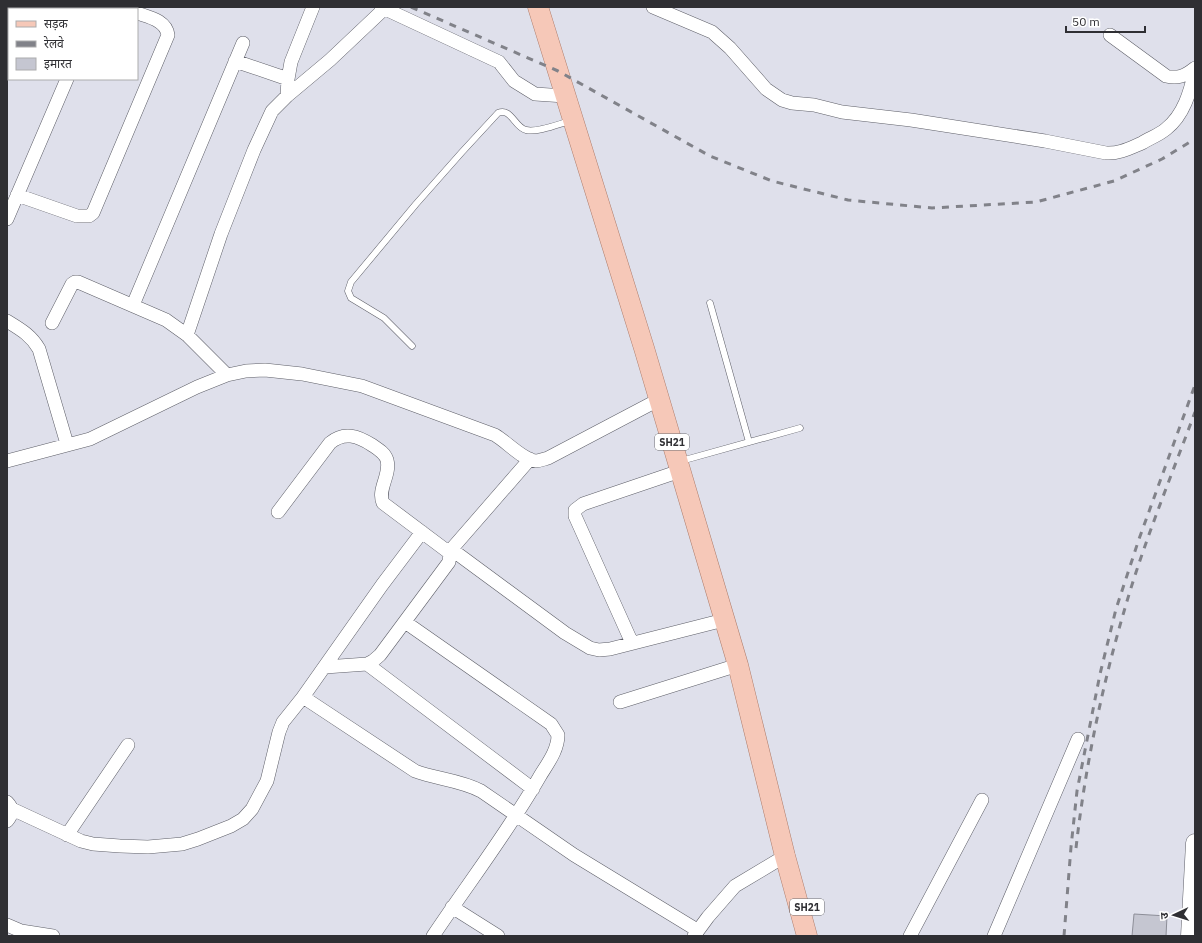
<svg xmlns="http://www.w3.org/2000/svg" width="1202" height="943" font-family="'IBM Plex Sans','Noto Sans Devanagari',sans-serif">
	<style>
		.building { fill: #c5c6d1; stroke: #8d8e98 }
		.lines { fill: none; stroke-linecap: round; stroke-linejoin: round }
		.lane-casing { stroke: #5e5f68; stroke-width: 7 }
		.street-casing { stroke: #5e5f68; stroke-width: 14 }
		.secondary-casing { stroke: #5e5f68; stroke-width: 19 }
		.primary-casing { stroke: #ac7b6a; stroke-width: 21 }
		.lane { stroke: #fff; stroke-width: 6 }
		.street { stroke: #fff; stroke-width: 13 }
		.secondary { stroke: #fff; stroke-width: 18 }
		.primary { stroke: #f6c8b8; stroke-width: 20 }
		.rail { stroke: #818289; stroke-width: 3; stroke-dasharray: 7 7; stroke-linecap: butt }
		.labels { text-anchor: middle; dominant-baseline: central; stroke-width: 4; stroke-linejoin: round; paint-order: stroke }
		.shield { fill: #fff; stroke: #6d6d70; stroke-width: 1 }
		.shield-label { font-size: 10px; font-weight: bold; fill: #2f2f33 }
	</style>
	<rect width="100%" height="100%" fill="#dfe0eb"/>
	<path class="building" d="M1134,914L1167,916L1166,936H1132Z"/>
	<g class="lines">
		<g class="lane-casing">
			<path id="lane" d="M710,303L749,442
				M412,346L384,318L351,298L348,291L351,282L416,204L462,152L498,113C511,107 515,128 526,130C537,133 559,124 570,121
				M681,461L800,428"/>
		</g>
		<g class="street-casing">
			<path id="street" d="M122,7L127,9
				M381,7L499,62L514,81L535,94L565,96
				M653,7L712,32L730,48L766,89L782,100L792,103L814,105L842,112L911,120L1045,141L1106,153C1119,154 1130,148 1142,143C1150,138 1159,135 1166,129C1184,115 1190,92 1195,71
				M15,9L16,7
				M97,9L98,7
				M7,28L9,23
				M1110,35L1166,76C1178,79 1185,76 1195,68
				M235,61L288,79
				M287,96L288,79L291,62L313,7
				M17,195L77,216H89L93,213L168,35C166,20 148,17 137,13
				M7,219L67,79
				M133,305L243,43
				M7,321C20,329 31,335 39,349L67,444
				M52,323L72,284L75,282H78L166,320L187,335L227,375
				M187,335L221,234L254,150L272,111L287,96L330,60L384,9
				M7,461L90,439L197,387L227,375L246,371L265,370L302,374L362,386L495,435C507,442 523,460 536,461C540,461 544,459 548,458L660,399
				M278,512L330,443C344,431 358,436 372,445C378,449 385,453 387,460C391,475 377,489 383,503L447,551L450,554L449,562L380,655L373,661L367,664L325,667
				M451,549L565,633L590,648L599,650L610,649L724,620
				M449,552L530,459
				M405,622L551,724L558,735C558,750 548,763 540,776C508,832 469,882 433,936
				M632,643L575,516V510L583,504L680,471
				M367,664L533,789
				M303,697L415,771C436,779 461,780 481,791L574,855L697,930
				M620,702L738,665
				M7,802C13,808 13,814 7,821
				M12,809L81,841L93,844L120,846L148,847L182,844L198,839L231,826L243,819L252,809L267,781L279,732L283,722L303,697L382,585L422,532
				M67,835L128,745
				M452,907L498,936
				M7,925L21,931L53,936
				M694,936L708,917L735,886L785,856
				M910,936L982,800
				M994,936L1078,739"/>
		</g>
		<g class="secondary-casing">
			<path id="secondary" d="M1190,936L1195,843"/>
		</g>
		<g class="primary-casing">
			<path id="primary" d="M538,7L644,348L738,665L785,856L807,936"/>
		</g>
		<use href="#lane" class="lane"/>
		<use href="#street" class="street"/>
		<use href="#secondary" class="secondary"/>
		<use href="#primary" class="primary"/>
		<path class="rail" d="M411,7L558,71L710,156L772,181L848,200L932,208L1036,202L1114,181L1162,159L1195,139
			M1076,848C1085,768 1102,686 1125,608C1144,542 1171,477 1195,412
			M1064,936L1071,847L1077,791L1100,674L1116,609L1139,539L1195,385"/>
	</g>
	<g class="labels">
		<g class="shield">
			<rect x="655" y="434" width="34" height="16" rx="3"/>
			<rect x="790" y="899" width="34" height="16" rx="3"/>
		</g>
		<g class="shield-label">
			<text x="672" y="442">SH21</text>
			<text x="807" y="907">SH21</text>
		</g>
	</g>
	<rect width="1202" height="943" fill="none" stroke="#2f2f33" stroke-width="16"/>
	<rect x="8" y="8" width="130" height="72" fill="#ffffff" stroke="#acacad"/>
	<rect x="16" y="21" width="20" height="6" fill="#f6c8b8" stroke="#acacad"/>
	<text x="44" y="28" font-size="12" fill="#2f2f33">सड़क</text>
	<rect x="16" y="41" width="20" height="6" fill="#818289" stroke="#acacad"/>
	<text x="44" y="48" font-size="12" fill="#2f2f33">रेलवे</text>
	<rect x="16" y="58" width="20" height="12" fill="#c5c6d1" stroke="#acacad"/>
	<text x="44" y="68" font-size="12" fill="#2f2f33">इमारत</text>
	<g transform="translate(1174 915) rotate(266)" stroke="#ffffff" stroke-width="3" paint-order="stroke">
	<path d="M0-3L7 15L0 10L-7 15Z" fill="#2f2f33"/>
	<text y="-6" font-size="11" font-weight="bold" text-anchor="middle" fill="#2f2f33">उ</text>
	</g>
	<path d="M1066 26v6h79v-6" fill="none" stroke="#2f2f33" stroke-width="2"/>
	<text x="1072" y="26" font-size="12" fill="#2f2f33" stroke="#ffffff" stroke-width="3" paint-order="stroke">50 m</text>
</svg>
